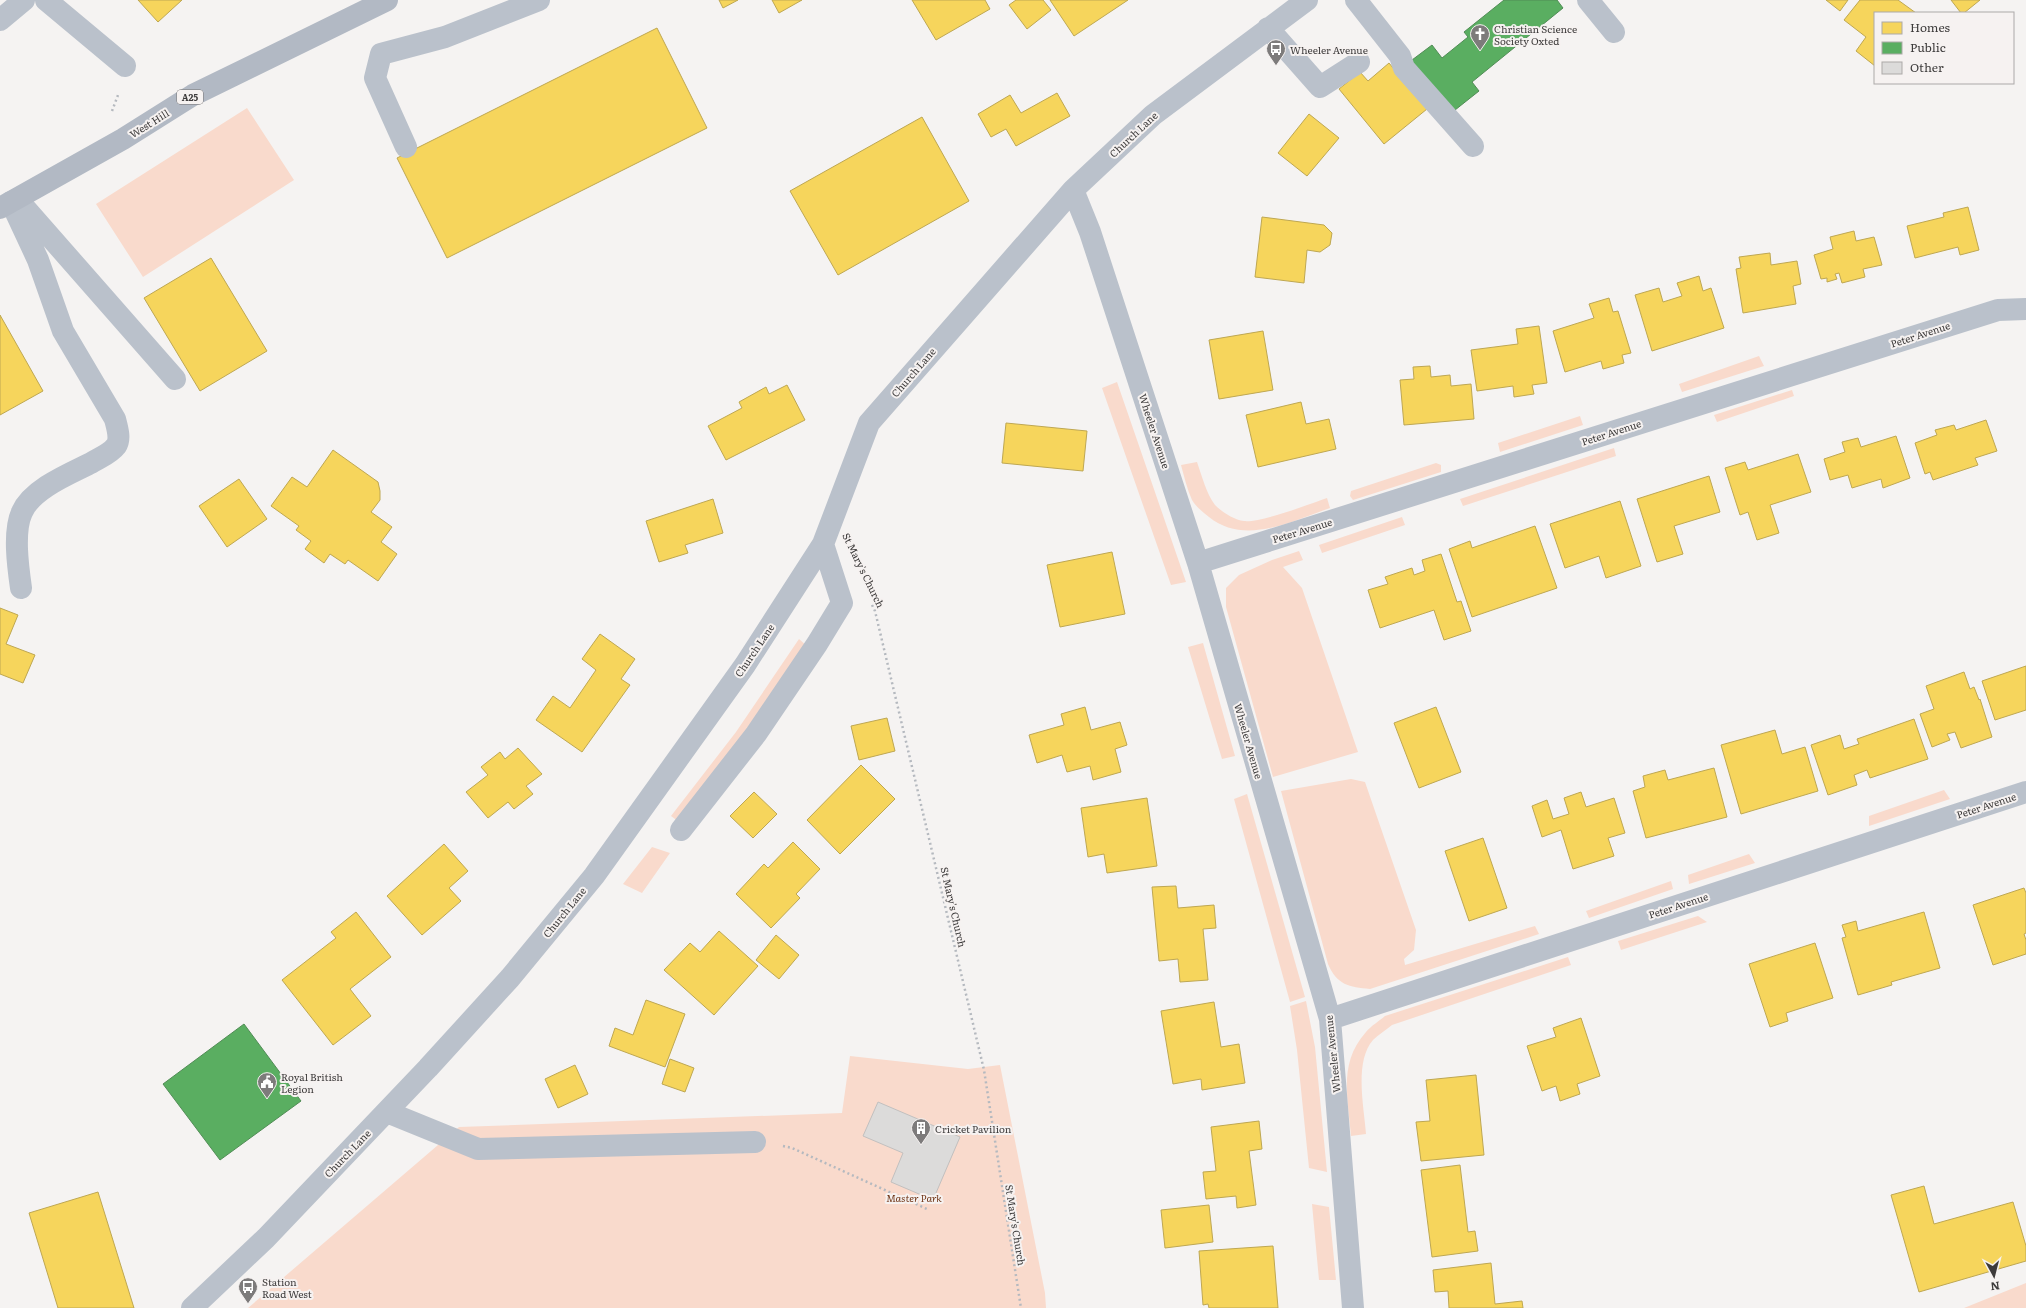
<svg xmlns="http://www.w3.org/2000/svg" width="2026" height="1308" font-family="Literata,serif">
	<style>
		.green { fill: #f9dacc }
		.homes { fill: #f6d55c; stroke: #bea752 }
		.public { fill: #5aae61; stroke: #518c56 }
		.building { fill: #dcdbda; stroke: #c2c0bf }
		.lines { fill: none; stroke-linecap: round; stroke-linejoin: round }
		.path { stroke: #b5b9bf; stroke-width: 2.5; stroke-dasharray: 2 3; stroke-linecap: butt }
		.minor { stroke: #bac1cb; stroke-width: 22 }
		.major { stroke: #b2b9c4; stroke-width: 22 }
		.labels { text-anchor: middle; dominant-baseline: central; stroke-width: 4; stroke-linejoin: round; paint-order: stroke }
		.shield { fill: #f6f2f1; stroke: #747272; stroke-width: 1 }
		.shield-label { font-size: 9px; font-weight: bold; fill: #3d3b3b }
		.poi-label { font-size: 10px; fill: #3d3b3b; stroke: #f6f2f1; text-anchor: start }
		.street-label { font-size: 10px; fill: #3d3b3b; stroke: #f6f2f1 }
		.park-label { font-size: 10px; font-style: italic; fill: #703516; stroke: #f6f2f1 }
	</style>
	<rect width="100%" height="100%" fill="#f5f3f2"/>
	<path class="green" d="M247,108L294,180L143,277L96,204Z
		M1759,356L1764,366L1682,392L1679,384Z
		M1117,382L1186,582L1171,585L1102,388Z
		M1792,390L1794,396L1717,422L1714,415Z
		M1580,416L1583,425L1500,452L1498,443Z
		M1614,448L1616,456L1463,506L1460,499Z
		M1197,462C1202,476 1206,493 1215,505C1222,512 1234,520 1244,521C1260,523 1310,504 1327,498L1330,508C1292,521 1245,546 1209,517C1203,512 1196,507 1192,500C1187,489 1184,476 1181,465Z
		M1436,463L1441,465V472L1353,500L1350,496L1351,491Z
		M1402,517L1405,525L1322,553L1319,545Z
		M1299,551L1303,560L1283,567L1302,588L1358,752L1273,777L1226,607V588L1239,575L1272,560Z
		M799,639L807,646L679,822L671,816L736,732Z
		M1203,643L1235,756L1222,759L1188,647Z
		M1351,779L1365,782L1416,930L1414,950L1404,959L1405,965L1535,926L1539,934L1370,989C1349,987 1337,985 1328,964L1281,791Z
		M1944,790L1950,799L1869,826V816Z
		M1247,794L1305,997L1290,1002L1234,799Z
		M652,847L670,853L642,893L623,884Z
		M1749,854L1755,863L1689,884L1688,875Z
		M1671,881L1673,889L1589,918L1586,911Z
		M1698,916L1707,922L1621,950L1618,941Z
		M1568,957L1571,965L1392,1025C1386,1030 1378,1035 1373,1040C1354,1062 1364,1107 1366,1134L1351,1136C1348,1099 1338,1063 1366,1032C1371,1026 1379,1021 1385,1016Z
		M1306,1001L1315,1047L1327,1172L1309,1168L1297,1050L1290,1006Z
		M850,1056L968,1069L1000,1065L1045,1293L1046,1308H248L459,1127L842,1113Z
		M1312,1204L1329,1207L1336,1280H1319Z
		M2026,1283V1308H1964Z"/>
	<path class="homes" d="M138,0H182L158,22Z
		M719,0H738L723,8Z
		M772,0H802L779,13Z
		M912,0H985L990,9L936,40Z
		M1016,0H1043L1051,10L1027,29L1009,5Z
		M1050,0H1128L1074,36Z
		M1826,0H1848L1840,11Z
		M1860,0H1898L1916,13H1875V66L1856,51L1866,37L1844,20Z
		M1951,0H1980L1964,13H1961Z
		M657,28L707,128L447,258L397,158Z
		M1389,63L1427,109L1384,144L1339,89L1360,72L1368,81Z
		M1057,93L1070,116L1016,146L1006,129L991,137L978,114L1010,95L1021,113Z
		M1309,114L1339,138L1307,176L1278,153Z
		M922,117L969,201L838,275L790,191Z
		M1968,207L1979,250L1960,255L1958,247L1915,258L1907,226L1944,217L1943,213Z
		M1262,217L1324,225L1332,233L1330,245L1320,252L1307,250L1304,283L1255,277Z
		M1854,231L1856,241L1874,237L1882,265L1863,269L1865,277L1842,283L1839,273L1835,274L1837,279L1827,282V278L1821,279L1814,255L1833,249L1830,237Z
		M1770,253L1771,265L1797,261L1801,284L1793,286L1796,304L1743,313L1736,269L1741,268L1739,257Z
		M211,258L267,351L200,391L144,298Z
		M1699,276L1703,291L1711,288L1724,328L1652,351L1635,295L1659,288L1663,302L1682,296L1677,283Z
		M1609,298L1613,312L1618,311L1631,353L1622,355L1624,363L1603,369L1601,361L1565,372L1553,331L1594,318L1589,304Z
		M0,315L43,391L0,415Z
		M1539,326L1547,383L1532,385L1534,394L1514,397L1513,386L1477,391L1471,350L1518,344L1516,329Z
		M1263,331L1273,390L1219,399L1209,340Z
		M1430,366L1431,377L1450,375L1451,386L1471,384L1474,419L1404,425L1400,380L1414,379L1413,367Z
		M787,385L805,420L726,460L708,426L742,408L739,402L766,387L769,394Z
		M1301,402L1306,424L1329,419L1336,449L1258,467L1246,415Z
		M1986,420L1997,451L1975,458L1978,465L1933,480L1930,472L1925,474L1915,443L1937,435L1935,430L1954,425L1956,430Z
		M1006,423L1087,431L1083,471L1002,463Z
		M1896,436L1910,478L1883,488L1881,479L1852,488L1848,475L1830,480L1824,459L1845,452L1842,442L1858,438L1861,447Z
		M333,450L378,482L380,491V500L371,512L392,527L381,542L397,554L378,581L348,560L345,564L330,554L324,563L305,549L311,541L296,530L299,526L271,506L292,477L307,487Z
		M1798,454L1811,492L1770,505L1779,533L1757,540L1748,512L1740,515L1725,468L1745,462L1748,470Z
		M1709,476L1720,512L1674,526L1683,554L1657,562L1637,499Z
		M239,479L267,519L227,547L199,506Z
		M713,499L723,533L685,545L688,553L659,562L646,521Z
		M1620,501L1641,566L1606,578L1599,556L1565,568L1550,524Z
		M1535,526L1557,588L1472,617L1449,549L1470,541L1472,548Z
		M1112,552L1125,614L1060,627L1047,565Z
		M1441,554L1457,602L1461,601L1471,631L1444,640L1434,610L1380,628L1368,590L1388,584L1385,577L1412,568L1414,575L1425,571L1422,560Z
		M0,608L18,615L6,644L35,655L23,683L0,674Z
		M600,634L635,659L621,679L630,685L582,752L536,720L553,696L570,708L596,670L582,659Z
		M2026,666V710L1995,720L1982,681Z
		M1964,672L1970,689L1974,687L1979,700L1980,699L1992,737L1961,748L1955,732L1947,734L1950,740L1932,747L1920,714L1934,709L1926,686Z
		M1085,707L1091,730L1120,722L1127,745L1115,749L1121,772L1093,780L1090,766L1067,772L1062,755L1037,763L1029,735L1064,725L1061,714Z
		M1436,707L1461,772L1419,788L1394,723Z
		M887,718L895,751L859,760L851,726Z
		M1914,719L1928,759L1870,778L1867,770L1854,775L1857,785L1828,795L1811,745L1840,735L1844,749L1859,744L1857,739Z
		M1775,730L1782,754L1805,747L1818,791L1741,814L1721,745Z
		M518,748L542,774L526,786L533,794L514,809L508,802L488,818L466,792L488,775L481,767L500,752L505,759Z
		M861,765L895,799L840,854L807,820Z
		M1714,768L1727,817L1646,838L1633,791L1645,787L1643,776L1665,770L1668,780Z
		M754,792L777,814L753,838L730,816Z
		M1581,792L1586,807L1614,798L1625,833L1608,838L1614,856L1573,869L1561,830L1542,837L1532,806L1547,800L1553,819L1569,814L1564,798Z
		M1147,798L1157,866L1107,873L1104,854L1088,857L1081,808Z
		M1483,838L1507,908L1469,921L1445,851Z
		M793,842L820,869L796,894L800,898L771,928L736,894L764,864L768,868Z
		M444,844L468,871L449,888L461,901L422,935L387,896Z
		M1176,886L1178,908L1214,905L1216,928L1203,929L1208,980L1180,982L1178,959L1159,961L1152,887Z
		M2024,888L2026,893V933L2024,934L2026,940V954L1993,965L1973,905Z
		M356,912L391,957L350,989L371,1016L333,1045L282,980L336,938L331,932Z
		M1924,912L1940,968L1891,982L1892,985L1858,995L1842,938L1846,937L1842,925L1856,921L1858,931Z
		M719,931L758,966L714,1015L664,970L690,943L700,952Z
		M776,935L799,955L779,979L756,960Z
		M1815,943L1833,998L1786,1013L1788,1021L1770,1027L1749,964Z
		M646,1000L685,1014L665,1067L609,1046L615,1028L633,1035Z
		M1214,1002L1221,1047L1239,1044L1245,1083L1202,1090L1201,1079L1173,1084L1161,1011Z
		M1581,1018L1600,1076L1577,1084L1580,1094L1560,1101L1556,1086L1542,1091L1527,1046L1556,1037L1553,1028Z
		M670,1059L694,1068L685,1092L662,1084Z
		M575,1065L588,1094L558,1108L545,1079Z
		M1476,1075L1484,1155L1421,1161L1416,1122L1430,1121L1426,1080Z
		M1259,1121L1262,1149L1249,1151L1256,1205L1237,1208L1236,1196L1206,1199L1203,1172L1216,1171L1211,1127Z
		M1460,1165L1468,1232L1475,1231L1478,1251L1432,1257L1421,1170Z
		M1924,1186L1934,1224L2013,1202L2026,1246V1261L1919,1292L1891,1195Z
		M98,1192L134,1308H58L29,1213Z
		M1209,1205L1213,1242L1165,1248L1161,1210Z
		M1273,1246L1278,1308H1209L1208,1304L1203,1305L1199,1251Z
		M1491,1263L1495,1304L1522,1301L1523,1308H1449L1448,1291L1435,1292L1433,1270Z"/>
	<path class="public" d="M1504,0H1557L1563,8L1472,82L1479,91L1450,114L1408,63L1432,45L1442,58L1468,37L1464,32Z
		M244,1024L301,1101L220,1160L163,1084Z"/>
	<path class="building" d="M878,1102L960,1137L933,1200L891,1182L903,1153L863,1136Z"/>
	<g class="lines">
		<path class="path" d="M112,111L118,95
			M872,605L875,611L984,1070L1021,1308
			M783,1146L792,1148L927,1209"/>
		<path class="minor" d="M46,0L125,66
			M1356,0L1400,56L1404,68L1473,146
			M1588,0L1614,32
			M0,20L24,0
			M1268,28L1320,87L1359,62
			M406,147L375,78L381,54L445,37L539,0
			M1073,190L1090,232L1198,563L1330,1019L1353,1308
			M17,199L175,379
			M11,202L38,260L63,331L115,419C117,427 121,439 116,446C110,454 99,458 91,463C69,474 32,489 22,512C13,531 18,567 21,588
			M1198,563L1998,310L2026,309
			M681,830L756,734L817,644L842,603L823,544
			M1330,1019L2026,792
			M387,1112L478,1149L755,1142
			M192,1308L266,1238L428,1068L510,978L594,876L745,665L823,544L869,423L1073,190L1153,115L1307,0"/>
		<path class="major" d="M0,208L123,139L193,95L387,0"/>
	</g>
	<defs>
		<g id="church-pin" transform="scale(1)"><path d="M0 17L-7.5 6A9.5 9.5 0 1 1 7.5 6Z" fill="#7d7b7b" stroke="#f6f2f1"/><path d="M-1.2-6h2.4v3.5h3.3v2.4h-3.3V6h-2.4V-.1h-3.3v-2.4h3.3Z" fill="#fff"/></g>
		<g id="bus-pin" transform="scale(1)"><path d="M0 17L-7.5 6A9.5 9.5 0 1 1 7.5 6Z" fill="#7d7b7b" stroke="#f6f2f1"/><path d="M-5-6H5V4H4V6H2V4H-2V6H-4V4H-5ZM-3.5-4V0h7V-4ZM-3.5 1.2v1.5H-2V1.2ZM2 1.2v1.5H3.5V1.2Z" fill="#fff"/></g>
		<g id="civic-pin" transform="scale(1)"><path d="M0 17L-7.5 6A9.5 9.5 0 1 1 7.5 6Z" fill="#7d7b7b" stroke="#f6f2f1"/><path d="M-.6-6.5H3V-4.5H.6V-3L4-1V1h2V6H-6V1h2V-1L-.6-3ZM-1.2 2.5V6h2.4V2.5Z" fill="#fff"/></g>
		<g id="building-pin" transform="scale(1)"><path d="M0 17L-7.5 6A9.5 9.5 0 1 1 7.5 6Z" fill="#7d7b7b" stroke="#f6f2f1"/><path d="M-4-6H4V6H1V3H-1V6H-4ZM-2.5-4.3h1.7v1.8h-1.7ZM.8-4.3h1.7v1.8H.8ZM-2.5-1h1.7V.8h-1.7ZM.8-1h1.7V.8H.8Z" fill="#fff"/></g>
	</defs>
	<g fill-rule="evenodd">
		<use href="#church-pin" x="1480" y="34"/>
		<use href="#bus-pin" x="1276" y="49"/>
		<use href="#civic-pin" x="267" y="1082"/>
		<use href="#building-pin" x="921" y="1128"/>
		<use href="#bus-pin" x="248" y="1287"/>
	</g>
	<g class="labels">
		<rect class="shield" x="177" y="90" width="26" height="14" rx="3"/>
		<g class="shield-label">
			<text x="190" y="97">A25</text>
		</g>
		<g class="poi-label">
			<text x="1494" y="28">Christian Science<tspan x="1494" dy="12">Society Oxted</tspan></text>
			<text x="1290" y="49">Wheeler Avenue</text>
			<text x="281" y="1076">Royal British<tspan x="281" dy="12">Legion</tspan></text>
			<text x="935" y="1128">Cricket Pavilion</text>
			<text x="262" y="1281">Station<tspan x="262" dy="12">Road West</tspan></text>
		</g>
		<g class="street-label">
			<text transform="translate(149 123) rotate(-32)">West Hill</text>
			<text transform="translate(1133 134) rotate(-43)">Church Lane</text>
			<text transform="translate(1920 334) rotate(-18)">Peter Avenue</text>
			<text transform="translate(913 372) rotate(-49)">Church Lane</text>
			<text transform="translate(1155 431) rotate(72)">Wheeler Avenue</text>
			<text transform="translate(1611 432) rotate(-18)">Peter Avenue</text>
			<text transform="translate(1302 530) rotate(-17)">Peter Avenue</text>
			<text transform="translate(864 570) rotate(64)">St Mary's Church</text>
			<text transform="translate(754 650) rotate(-56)">Church Lane</text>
			<text transform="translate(1249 741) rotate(74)">Wheeler Avenue</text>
			<text transform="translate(1986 805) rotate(-18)">Peter Avenue</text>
			<text transform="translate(1678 905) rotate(-18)">Peter Avenue</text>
			<text transform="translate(954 907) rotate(77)">St Mary's Church</text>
			<text transform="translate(564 912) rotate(-51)">Church Lane</text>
			<text transform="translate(1332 1054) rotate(-96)">Wheeler Avenue</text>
			<text transform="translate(347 1153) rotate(-46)">Church Lane</text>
			<text transform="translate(1016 1225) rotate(81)">St Mary's Church</text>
		</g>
		<g class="park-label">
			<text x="914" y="1197">Master Park</text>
		</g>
	</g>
	<rect x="1874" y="12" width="140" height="72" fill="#f6f2f1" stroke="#aca9a8"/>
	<rect x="1882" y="22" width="20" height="12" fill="#f6d55c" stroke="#aca9a8"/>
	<text x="1910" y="32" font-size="12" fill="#3d3b3b">Homes</text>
	<rect x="1882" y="42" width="20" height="12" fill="#5aae61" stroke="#aca9a8"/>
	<text x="1910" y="52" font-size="12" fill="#3d3b3b">Public</text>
	<rect x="1882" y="62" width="20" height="12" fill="#dcdbda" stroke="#aca9a8"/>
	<text x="1910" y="72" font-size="12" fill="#3d3b3b">Other</text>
	<g transform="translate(1994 1276) rotate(173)" stroke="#f6f2f1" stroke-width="3" paint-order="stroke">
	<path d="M0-3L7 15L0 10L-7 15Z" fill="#3d3b3b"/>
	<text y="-6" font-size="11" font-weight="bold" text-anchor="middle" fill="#3d3b3b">N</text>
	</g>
</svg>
